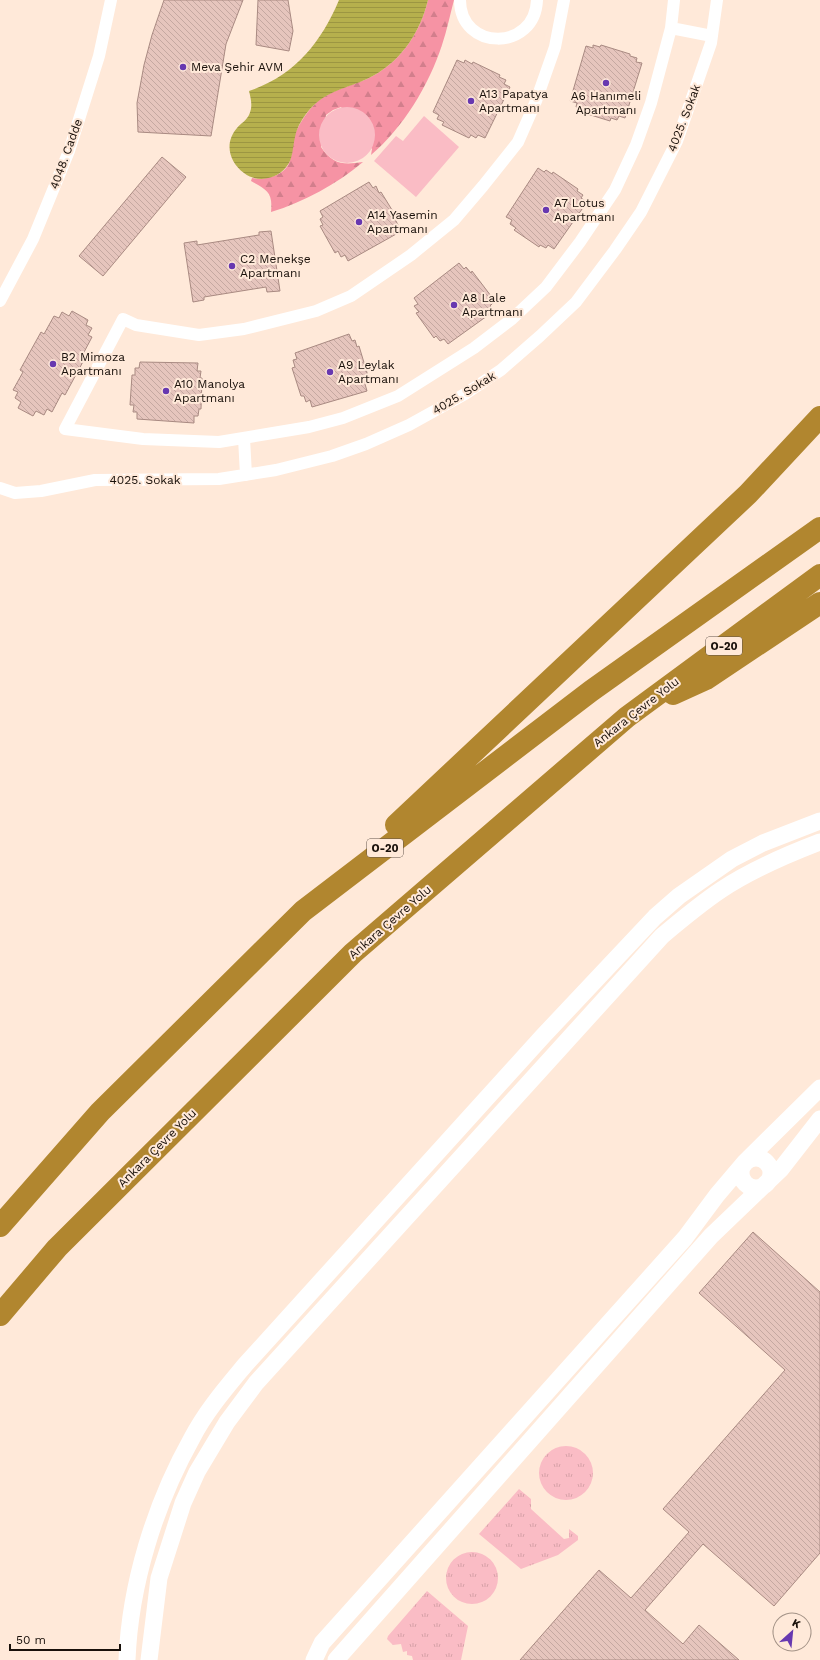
<svg xmlns="http://www.w3.org/2000/svg" width="820" height="1660" font-family="'Work Sans',sans-serif">
	<style>
		.grass { fill: url(#grass-tufts) }
		.forest { fill: url(#forest-firs) }
		.green { fill: #fabcc5 }
		.water { fill: url(#water-rules) }
		.building { fill: url(#building-back-hatch); stroke: #a98a82 }
		.lines { fill: none; stroke-linecap: round; stroke-linejoin: round }
		.street { stroke: #fff; stroke-width: 12 }
		.secondary { stroke: #fff; stroke-width: 17 }
		.highway { stroke: #b1862f; stroke-width: 22 }
		.poi-dot { fill: #6738b0; stroke: #ffe9d9; stroke-width: 1.5 }
		.labels { text-anchor: middle; dominant-baseline: central; stroke-width: 4; stroke-linejoin: round; paint-order: stroke }
		.shield { fill: #ffe9d9; stroke: #5e5148; stroke-width: 1 }
		.shield-label { font-size: 11px; font-weight: bold; fill: #19100a }
		.poi-label { font-size: 12px; fill: #19100a; stroke: #ffe9d9; text-anchor: start }
		.street-label { font-size: 12px; fill: #19100a; stroke: #ffe9d9 }
	</style>
	<defs>
		<pattern id="grass-tufts" width="24" height="20" patternUnits="userSpaceOnUse"><rect width="24" height="20" fill="#fabcc5"/><path d="M3 7l-1-3M5 7V3M7 7l1-3M15 17l-1-3M17 17v-4M19 17l1-3" fill="none" stroke="#d6a1a8"/></pattern>
		<pattern id="forest-firs" width="22" height="20" patternUnits="userSpaceOnUse"><rect width="22" height="20" fill="#f693a4"/><path d="M5 1l3.5 6h-7zM16 11l3.5 6h-7z" fill="#d27e8c"/></pattern>
		<pattern id="water-rules" width="6" height="5" patternUnits="userSpaceOnUse"><rect width="6" height="5" fill="#b6b04d"/><path d="M0 2.5h6" fill="none" stroke="#9c9642"/></pattern>
		<pattern id="building-back-hatch" width="6" height="6" patternUnits="userSpaceOnUse"><rect width="6" height="6" fill="#e6c5bd"/><path d="M-1 5l2 2M0 0l6 6M5-1l2 2" fill="none" stroke="#c5a8a1"/></pattern>
	</defs>
	<rect width="100%" height="100%" fill="#ffe9d9"/>
	<path class="grass" d="M539 1473a27 27 0 1 1 54 0a27 27 0 1 1-54 0Z
		M519,1489L531,1499V1509L564,1539L569,1538V1529L578,1536V1540L558,1555L521,1569L479,1534Z
		M446 1578a26 26 0 1 1 52 0a26 26 0 1 1-52 0Z
		M427,1591L468,1626L461,1660H413L412,1656L407,1655V1651L403,1652L401,1644L393,1645L387,1639L388,1636Z"/>
	<path class="forest" d="M428,0H454C450,15 447,30 442,45C429,85 403,128 371,155L372,149L341,107L333,110L326,115L321,147C333,165 344,165 363,162C337,184 304,202 271,212C273,192 267,190 251,181L252,178C266,180 286,176 290,160C293,152 292,142 295,134C300,122 308,110 318,101C332,90 350,86 367,79C399,64 420,34 428,0Z"/>
	<path class="green" d="M319 135a28 28 0 1 1 56 0a28 28 0 1 1-56 0Z
		M424,116L459,147L416,197L374,161L396,136L403,141Z"/>
	<path class="water" d="M339,0H428C420,34 399,64 367,79C347,88 327,91 311,108C304,116 297,126 295,137C293,145 293,156 289,163C280,179 258,184 244,173C229,162 224,143 237,128C241,123 246,121 249,115C253,107 251,99 249,91C294,76 321,43 339,0Z"/>
	<path class="building" d="M164,0H243L226,44L211,136L138,132L137,103L144,65L152,35Z
		M258,0H288L293,31L289,51L256,45Z
		M593,45L600,47L601,45L630,54V56L637,58L636,62L642,63L625,118L619,116L617,120L611,118L610,121L581,112L582,109L576,107L577,103L570,101L586,46L593,48Z
		M457,60L464,63L465,60L472,64L473,62L500,75L499,77L506,80L504,84L510,87L485,138L478,135L476,138L471,135L469,138L442,125L444,122L437,119L439,115L433,112Z
		M162,157L186,177L103,276L79,256Z
		M538,168L544,172L546,170L552,174L553,172L578,189L577,191L583,195L581,198L587,202L554,249L548,245L546,248L540,245L539,247L514,230L516,228L510,224L512,220L506,217Z
		M369,182L373,188L376,186L379,193L381,192L397,218L395,219L398,225L395,228L398,233L348,261L345,255L341,257L338,251L335,253L320,226L323,225L320,219L323,217L320,211Z
		M271,231L280,291L267,292L266,287L204,297V300L193,302L184,243L197,241V245L259,235V232Z
		M459,263L464,269L466,267L471,273L472,271L491,296L489,298L493,303L490,306L494,311L448,344L444,339L440,341L436,336L434,338L416,313L419,312L414,306L418,304L414,298Z
		M72,311L88,320L86,325L92,328L88,335L92,337L82,356L85,358L65,395L62,393L52,412L47,409L44,415L36,411L33,416L18,408L21,402L15,398L18,392L13,390L23,372L20,370L41,332L44,334L54,316L59,318L62,312L69,316Z
		M349,334L352,341L355,340L357,347L359,346L368,376H366L368,383L365,384L367,391L312,407L310,400L306,402L304,396H301L292,368L295,367L293,360L297,359L295,353Z
		M140,362L198,363L197,371H201L200,378H202L201,409H199L198,416H194V423L137,419V412H133L134,405H130L132,375H135V368H139Z
		M753,1232L820,1292V1553L774,1606L703,1544L645,1610L683,1644L699,1625L739,1660H520L599,1570L631,1598L689,1532L663,1509L785,1370L699,1293Z"/>
	<g class="lines">
		<path class="street" d="M460,0C460,51 535,52 537,0
			M564,0L555,47L536,101L518,142L483,186L454,220L411,255L351,296L316,311L244,329L199,335L136,325L123,319L65,429L143,439L219,442L309,427L343,418L398,396L474,348L512,319L546,287L580,242L615,190L636,145L651,103L671,28L674,0
			M671,28L712,36
			M0,301L33,239L69,151L99,56L111,0
			M244,438L246,475
			M0,488L15,493L41,491L95,480L219,479L276,470L332,456L366,444L409,425L465,394L501,370L540,336L576,302L615,250L641,212L677,141L711,43L717,0"/>
		<path class="secondary" d="M741 1173a15 15 0 1 1 30 0a15 15 0 1 1-30 0Z
			M127,1660C130,1584 155,1504 192,1438C206,1411 226,1388 245,1365L543,1036L655,917L679,896L732,859L763,843L820,821
			M149,1660L159,1578L183,1503L197,1472L227,1422L256,1383L662,936C681,920 700,904 721,890C751,870 786,855 820,842
			M314,1660L322,1643L685,1238L717,1195L745,1162L820,1088
			M336,1660L711,1236L781,1169L820,1119"/>
		<path class="highway" d="M673,694L706,679L820,603
			M396,825L748,494L820,417
			M0,1226L100,1112L303,911L591,691L820,528
			M0,1315L57,1248L353,953L627,717L820,575"/>
	</g>
	<g class="poi-dot">
		<circle cx="183" cy="67" r="4"/>
		<circle cx="606" cy="83" r="4"/>
		<circle cx="471" cy="101" r="4"/>
		<circle cx="546" cy="210" r="4"/>
		<circle cx="359" cy="222" r="4"/>
		<circle cx="232" cy="266" r="4"/>
		<circle cx="454" cy="305" r="4"/>
		<circle cx="53" cy="364" r="4"/>
		<circle cx="330" cy="372" r="4"/>
		<circle cx="166" cy="391" r="4"/>
	</g>
	<g class="labels">
		<g class="shield">
			<rect x="706" y="637" width="36" height="18" rx="3"/>
			<rect x="367" y="839" width="36" height="18" rx="3"/>
		</g>
		<g class="shield-label">
			<text x="724" y="646">O-20</text>
			<text x="385" y="848">O-20</text>
		</g>
		<g class="poi-label">
			<text x="191" y="67">Meva Şehir AVM</text>
			<text x="479" y="94">A13 Papatya<tspan x="479" dy="14">Apartmanı</tspan></text>
			<text x="606" y="96" text-anchor="middle">A6 Hanımeli<tspan x="606" dy="14">Apartmanı</tspan></text>
			<text x="554" y="203">A7 Lotus<tspan x="554" dy="14">Apartmanı</tspan></text>
			<text x="367" y="215">A14 Yasemin<tspan x="367" dy="14">Apartmanı</tspan></text>
			<text x="240" y="259">C2 Menekşe<tspan x="240" dy="14">Apartmanı</tspan></text>
			<text x="462" y="298">A8 Lale<tspan x="462" dy="14">Apartmanı</tspan></text>
			<text x="61" y="357">B2 Mimoza<tspan x="61" dy="14">Apartmanı</tspan></text>
			<text x="338" y="365">A9 Leylak<tspan x="338" dy="14">Apartmanı</tspan></text>
			<text x="174" y="384">A10 Manolya<tspan x="174" dy="14">Apartmanı</tspan></text>
		</g>
		<g class="street-label">
			<text transform="translate(684 118) rotate(-69)">4025. Sokak</text>
			<text transform="translate(66 154) rotate(-70)">4048. Cadde</text>
			<text transform="translate(464 393) rotate(-31)">4025. Sokak</text>
			<text x="145" y="480">4025. Sokak</text>
			<text transform="translate(636 712) rotate(-38)">Ankara Çevre Yolu</text>
			<text transform="translate(390 922) rotate(-41)">Ankara Çevre Yolu</text>
			<text transform="translate(157 1148) rotate(-45)">Ankara Çevre Yolu</text>
		</g>
	</g>
	<g transform="translate(792 1632) rotate(27)"><circle r="19" fill="#ffe9d9" stroke="#a39286"/>
	<path d="M0-3L7 15L0 10L-7 15Z" fill="#6738b0"/>
	<text y="-6" font-size="11" font-weight="bold" text-anchor="middle" fill="#19100a">K</text>
	</g>
	<path d="M10 1644v6h110v-6" fill="none" stroke="#19100a" stroke-width="2"/>
	<text x="16" y="1644" font-size="12" fill="#19100a" stroke="#ffe9d9" stroke-width="3" paint-order="stroke">50 m</text>
</svg>
